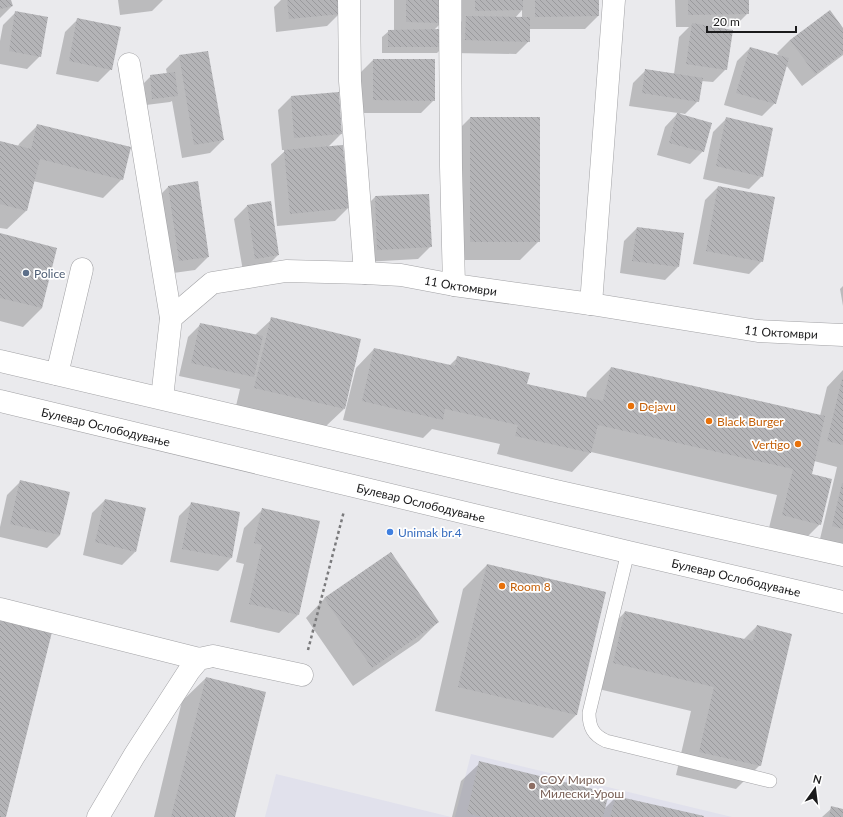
<svg xmlns="http://www.w3.org/2000/svg" width="843" height="817" font-family="Lato,sans-serif">
	<style>
		.built { fill: #e1e1ec }
		.shadow { fill: #0003; fill-rule: evenodd }
		.building { fill: url(#building-back-hatch) }
		.lines { fill: none; stroke-linecap: round; stroke-linejoin: round }
		.service-casing { stroke: #a2a2a5; stroke-width: 14 }
		.minor-casing { stroke: #a2a2a5; stroke-width: 23 }
		.path { stroke: #7a7a7c; stroke-width: 2.5; stroke-dasharray: 3 3; stroke-linecap: butt }
		.service { stroke: #fff; stroke-width: 13 }
		.minor { stroke: #fff; stroke-width: 22 }
		.service-dot { fill: #5c6f8a; stroke: #fff; stroke-width: 1.5 }
		.food-dot { fill: #e8710a; stroke: #fff; stroke-width: 1.5 }
		.shop-dot { fill: #3f7fe0; stroke: #fff; stroke-width: 1.5 }
		.education-dot { fill: #8d6e63; stroke: #fff; stroke-width: 1.5 }
		.labels { text-anchor: middle; dominant-baseline: central; stroke-width: 3.5; stroke-linejoin: round; paint-order: stroke }
		.service-label { font-size: 12px; fill: #4e5e75; stroke: #fff; text-anchor: start }
		.street-label { font-size: 12px; fill: #1a1a1b; stroke: #fff }
		.food-label { font-size: 12px; fill: #c56008; stroke: #fff; text-anchor: start }
		.shop-label { font-size: 12px; fill: #366cbe; stroke: #fff; text-anchor: start }
		.education-label { font-size: 12px; fill: #785e54; stroke: #fff; text-anchor: start }
	</style>
	<defs>
		<pattern id="building-back-hatch" width="6" height="6" patternUnits="userSpaceOnUse"><rect width="6" height="6" fill="#b4b4b7"/><path d="M-1 5l2 2M0 0l6 6M5-1l2 2" fill="none" stroke="#9a9a9d"/></pattern>
	</defs>
	<rect width="100%" height="100%" fill="#eaeaed"/>
	<path class="built" d="M471,754L732,817H455Z
		M276,774L451,817H265Z"/>
	<path class="shadow" d="M0,0H10L12,6L0,18Z
		M118,0H163L152,11L120,15Z
		M281,0H338L340,13L327,26L276,32L274,7Z
		M394,0H442V22L434,30L443,47L437,53H382V37L389,31H394Z
		M462,0H598V16L585,29H529V41L516,54L453,53V30L462,21ZM522,10V18H515Z
		M675,0H748V13L735,26L715,27L726,69L713,82L701,81L698,101L685,114L680,113L703,151L690,164L657,155L665,127L678,113L629,106L633,83L646,70L674,74L679,37L689,27H676Z
		M16,12L40,56L27,69L0,64V41L3,25Z
		M78,19L111,69L98,82L56,74L65,32Z
		M843,30V55L802,86L786,65L775,103L762,116L724,105L737,61L750,48L780,57L777,53L790,40Z
		M179,56L223,140L210,153L182,158L172,101L170,102L146,105L144,83L151,76L167,74L166,69Z
		M373,60L434,100L421,113H361L360,73Z
		M291,97L341,134L328,147L348,208L335,221L277,226L271,164L286,150H282L278,110Z
		M470,118L539,241L520,260H452L451,137Z
		M726,119L762,176L749,189L703,179L713,132Z
		M38,125L122,179L103,198L33,181L26,211L7,229L0,228V142L18,146L19,144Z
		M197,183L208,257L195,270L166,274L155,200L168,187Z
		M718,187L762,261L749,274L693,264L705,200Z
		M375,197L431,246L418,259L364,262L362,210Z
		M247,206L278,255L265,268L243,271L234,219Z
		M637,228L678,267L665,280L620,273L624,241Z
		M0,234L42,308L23,327L0,321Z
		M843,286V306L840,289Z
		M272,319L344,409L325,427L236,406L240,389L179,376L188,337L201,324L255,335Z
		M374,349L449,366L458,357L526,385L586,398L587,392L611,368L820,416L827,387L843,370V545L820,539L837,467L814,461L810,474L820,524L807,537L769,528L777,495L591,452L572,472L497,454L500,444L432,429L423,438L343,420L356,368Z
		M20,482L60,535L47,548L0,537V527L7,495Z
		M105,500L135,552L122,565L83,555L92,513Z
		M192,503L231,558L218,571L170,562L179,516Z
		M263,509L298,615L279,633L230,622L244,564L236,562L244,528Z
		M391,554L438,622L419,641L353,686L306,618L324,599Z
		M487,565L577,714L553,738L435,711L463,589Z
		M625,612L743,640L757,626L760,765L736,789L676,775L691,711L590,687L602,636Z
		M206,678L234,817H154L182,701Z
		M480,763L604,809L616,797L702,817H452L461,781Z
		M832,808L843,810V817H822Z"/>
	<path class="building" d="M0,0H11L13,6L0,9Z
		M287,0H339L341,14L289,19Z
		M406,0H443V23L406,22Z
		M475,0H523V10L475,11Z
		M535,0H599V16L535,17Z
		M688,0H749V14L688,15Z
		M830,10L843,28V53L815,74L790,40Z
		M15,11L48,17L41,57L9,51Z
		M466,16L530,17V42L465,40Z
		M77,18L121,27L112,70L69,61Z
		M692,23L733,30L727,70L686,64Z
		M444,29V47H388V30Z
		M750,47L789,58L776,104L736,93Z
		M208,51L224,140L194,145L179,55Z
		M373,59H435V101L373,100Z
		M645,69L703,78L699,102L642,93Z
		M175,72L178,96L152,99L150,75Z
		M339,92L342,134L294,138L291,96Z
		M677,113L712,123L704,152L669,143Z
		M470,117H540V242H470Z
		M726,117L773,128L763,177L716,166Z
		M37,124L131,147L123,180L40,159L27,211L0,204V141L31,149Z
		M343,145L349,208L290,214L284,150Z
		M198,181L209,257L179,261L168,186Z
		M718,186L775,197L763,262L706,251Z
		M429,194L432,247L377,250L375,196Z
		M271,201L279,255L255,259L247,205Z
		M637,227L684,233L679,267L632,261Z
		M0,233L57,248L42,308L0,298Z
		M271,317L361,339L345,409L254,388Z
		M200,323L263,336L254,377L191,363Z
		M374,348L455,366L457,356L530,373L527,384L603,401L611,367L825,416L812,474L832,479L821,525L782,515L793,469L598,425L591,453L515,436L518,425L445,409L443,420L362,401Z
		M842,379H843V445L827,441Z
		M20,480L70,492L60,535L10,524Z
		M842,483H843V529L832,526Z
		M105,499L146,508L136,552L95,542Z
		M191,502L240,512L232,558L182,549Z
		M262,508L320,521L299,615L249,604L262,545L254,543Z
		M391,552L439,622L372,668L324,598Z
		M487,564L606,592L577,715L458,687Z
		M625,611L753,641L757,625L792,634L761,766L699,752L714,687L613,663Z
		M0,615L53,628L6,817H0Z
		M206,677L266,692L235,817H171Z
		M479,761L609,793L603,817H483L467,813Z
		M616,796L704,816V817H610Z
		M831,806L843,809V817H829Z"/>
	<g class="lines">
		<g class="service-casing">
			<path id="service" d="M628,552L589,713C589,727 593,735 606,741L770,781"/>
		</g>
		<g class="minor-casing">
			<g id="minor">
				<path d="M349,0L350,81L365,273"/>
				<path d="M450,0L451,167L454,285"/>
				<path d="M129,64L171,318"/>
				<path d="M591,304L614,0"/>
				<path d="M0,361L560,492L843,555"/>
				<path d="M57,374L82,269"/>
				<path id="s1" d="M162,398L171,318L212,283L286,271L365,273L401,275L454,285L591,304L758,331L843,335"/>
				<path id="s2" d="M0,401L628,552L843,602"/>
				<path d="M0,609L199,659"/>
				<path d="M98,817L134,756L189,671L199,659L213,656L302,675"/>
			</g>
		</g>
		<path class="path" d="M308,650L344,511"/>
		<use href="#service" class="service"/>
		<use href="#minor" class="minor"/>
	</g>
	<circle class="service-dot" cx="26" cy="273" r="4"/>
	<g class="food-dot">
		<circle cx="631" cy="406" r="4"/>
		<circle cx="709" cy="421" r="4"/>
		<circle cx="798" cy="444" r="4"/>
		<circle cx="502" cy="586" r="4"/>
	</g>
	<circle class="shop-dot" cx="390" cy="532" r="4"/>
	<circle class="education-dot" cx="532" cy="786" r="4"/>
	<g class="labels">
		<g class="service-label">
			<text x="34" y="273">Police</text>
		</g>
		<g class="street-label">
			<text stroke="none"><textPath href="#s1" startOffset="385">11 Октомври</textPath></text>
			<text stroke="none"><textPath href="#s1" startOffset="709">11 Октомври</textPath></text>
			<text stroke="none"><textPath href="#s2" startOffset="109">Булевар Ослободување</textPath></text>
			<text stroke="none"><textPath href="#s2" startOffset="433">Булевар Ослободување</textPath></text>
			<text stroke="none"><textPath href="#s2" startOffset="757">Булевар Ослободување</textPath></text>
		</g>
		<g class="food-label">
			<text x="639" y="406">Dejavu</text>
			<text x="717" y="421">Black Burger</text>
			<text x="790" y="444" text-anchor="end">Vertigo</text>
			<text x="510" y="586">Room 8</text>
		</g>
		<g class="shop-label">
			<text x="398" y="532">Unimak br.4</text>
		</g>
		<g class="education-label">
			<text x="540" y="779">СОУ Мирко<tspan x="540" dy="14">Милески-Урош</tspan></text>
		</g>
	</g>
	<g transform="translate(815 789) rotate(14)" stroke="#ffffff" stroke-width="3" paint-order="stroke">
	<path d="M0-3L7 15L0 10L-7 15Z" fill="#1a1a1b"/>
	<text y="-6" font-size="11" font-weight="bold" text-anchor="middle" fill="#1a1a1b">N</text>
	</g>
	<path d="M707 26v6h89v-6" fill="none" stroke="#1a1a1b" stroke-width="2"/>
	<text x="713" y="26" font-size="12" fill="#1a1a1b" stroke="#ffffff" stroke-width="3" paint-order="stroke">20 m</text>
</svg>
